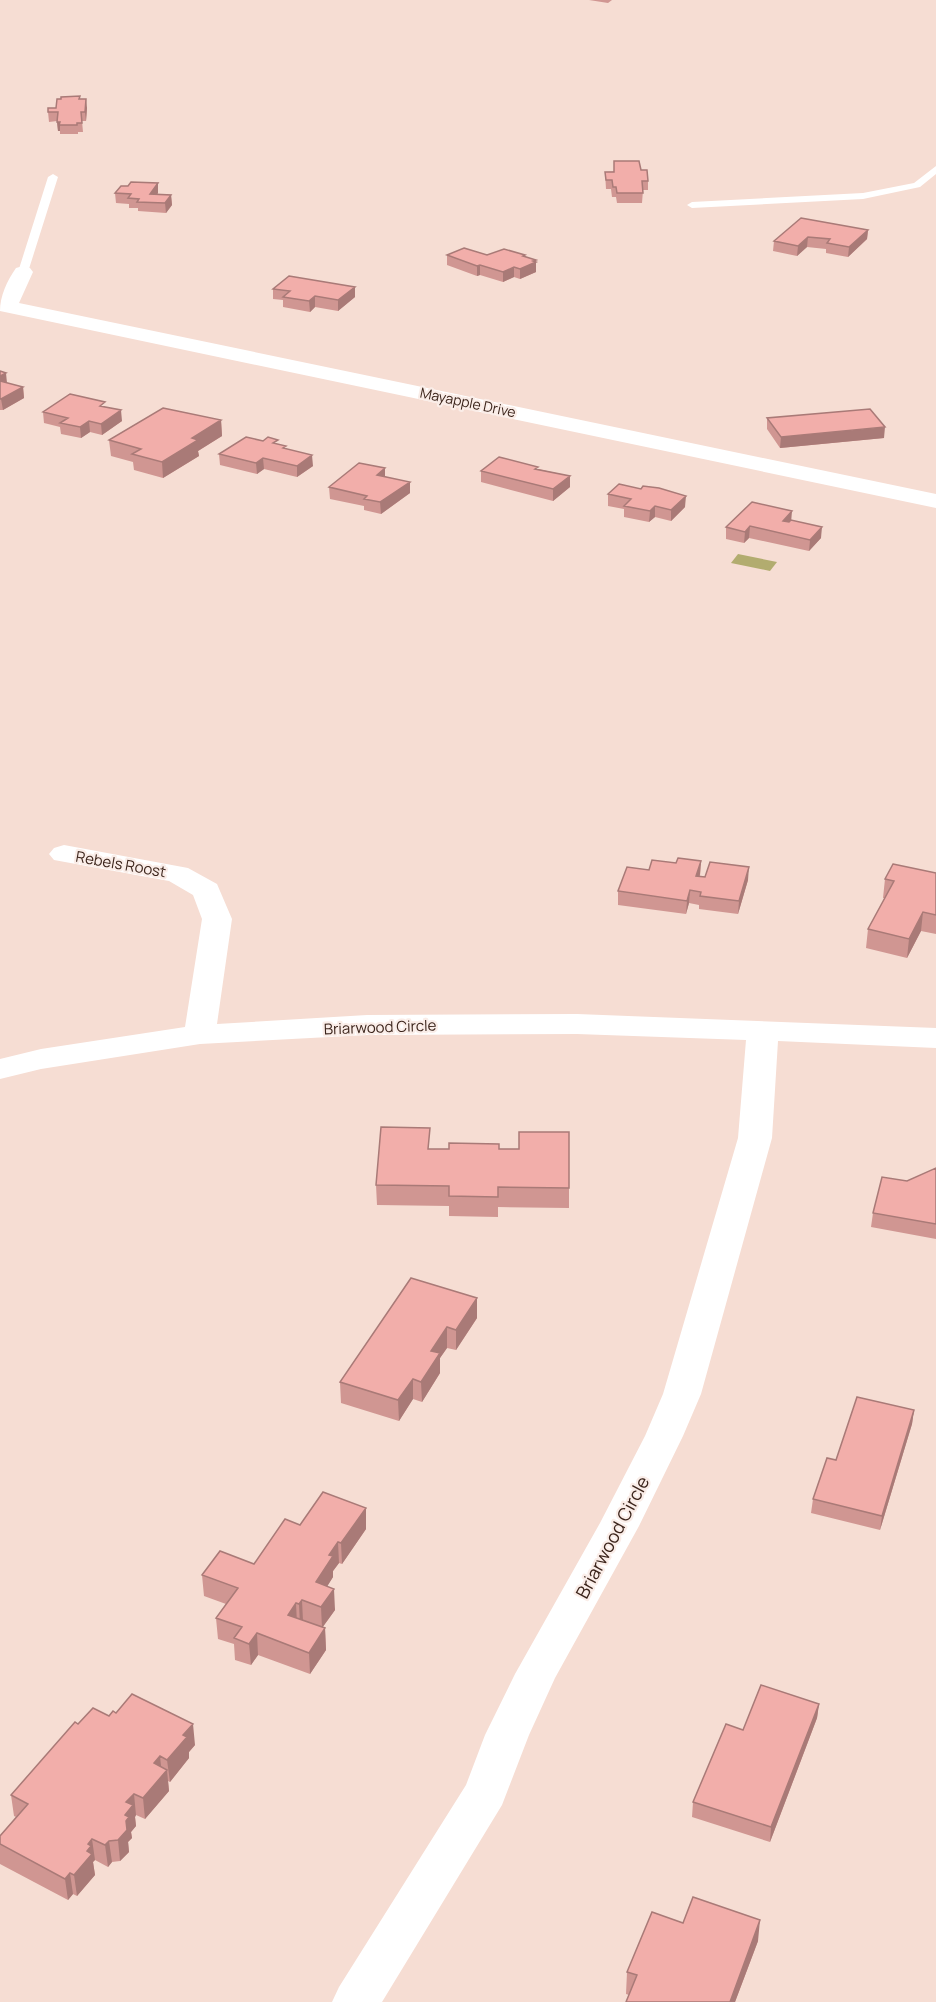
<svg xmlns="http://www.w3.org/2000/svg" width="936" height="2002" font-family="Manrope,sans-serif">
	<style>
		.water { fill: #b2ac6f }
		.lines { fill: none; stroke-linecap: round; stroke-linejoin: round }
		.lane { fill: #fff; fill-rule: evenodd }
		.street { fill: #fff; fill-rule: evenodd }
		.wall { fill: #d09692 }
		.shaded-wall { fill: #a97a77 }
		.building { fill: #f2aeaa; stroke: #a97a77; stroke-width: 1.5 }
		.labels { text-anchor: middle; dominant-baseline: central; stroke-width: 4.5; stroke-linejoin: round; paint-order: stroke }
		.far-street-label { font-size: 14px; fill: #3b241b; stroke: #faede8 }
		.street-label { font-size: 15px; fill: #3b241b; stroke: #faede8 }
		.near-street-label { font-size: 18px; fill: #3b241b; stroke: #faede8 }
	</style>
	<rect width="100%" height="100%" fill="#f6ddd3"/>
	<path class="water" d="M738,554L777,562L770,571L731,563Z"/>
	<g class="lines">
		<path class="lane" d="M936,166V174L920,187L863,199L692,208L687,205L692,202L863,193L914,183Z
			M53,174L58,177L28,272L19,274L18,272L48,177Z"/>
		<path class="street" d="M23,266L30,268L33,272L19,303L936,494V508L0,311C0,296 7,281 16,268Z
			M64,845L188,868L217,884L232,919L217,1024L367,1015L577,1014L936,1028V1048L778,1041L772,1138L701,1394L683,1436L639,1526L555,1678L529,1735L502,1805L382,2002H332L339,1987L466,1785L485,1735L515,1674L600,1523L645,1436L663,1394L738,1138L746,1040L577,1034L367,1035L200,1044L41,1069L0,1079V1059L41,1049L185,1027L202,919L193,895L169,881L54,860L49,854L54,848Z"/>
	</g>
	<path class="wall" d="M589,0H612L608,3Z
		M80,96V99L87,108L86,121H82L83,132H78V134H60V131H58L57,121L49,122L48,112Z
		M641,170L648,181V190H643L642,203H617L616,197H612L611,189H606L605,172Z
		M158,183V193L157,194L171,195L172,205L166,213L138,211V208H129V204L116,203L115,193L128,186Z
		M868,230L867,239L848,257L826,253V249L807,247L797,256L773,251L774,241Z
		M447,255H525V257L536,260V272L520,279L514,277L503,282L480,275L477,276L447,265Z
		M355,287V297L338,311L315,307L310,312L283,307V300L273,299V289Z
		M0,371L7,383L23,387L24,398L3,410H0Z
		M106,407L122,421L102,435L90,432L81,438L61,434L60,427L44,423L43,412Z
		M767,418L884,438L780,448L767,429Z
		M221,420L222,436L198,451L199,456L163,478L134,470L133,462L111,456L109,440Z
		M278,444L313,466L297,477L264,469L257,474L220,465L219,454Z
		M385,468V476L410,493L381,514L364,510V506L330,499L329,487Z
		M538,469L570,476V487L553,501L481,482V471Z
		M608,494L685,507L671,521L655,517L649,522L624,517V509L608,506Z
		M792,520L821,538L809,551L749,538L744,543L726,539V527Z
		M701,861L700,876L748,880L738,914L699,909V905L689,903L686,914L618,905V891L649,870L676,863Z
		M936,873V934L921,931L907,958L866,948L868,929L885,898H883L885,879Z
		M430,1149H499L569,1188V1208L498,1207V1217L449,1216V1206L377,1205L376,1185Z
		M936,1168V1239L871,1227L873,1213L907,1181Z
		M477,1298V1318L456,1350L447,1348L440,1358V1373L422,1402L413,1399L399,1421L341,1403L340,1382Z
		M914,1410L912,1424L880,1530L811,1513L813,1499L836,1460Z
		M366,1508V1529L342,1564L339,1563L333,1571V1577L327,1586L335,1610L322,1628H325L326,1650L310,1674L258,1655L251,1665L235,1660L234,1644L218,1639L216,1618L226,1604L204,1596L202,1575L254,1564Z
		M819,1704L817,1718L770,1842L692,1817L693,1802L743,1730Z
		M78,1724L195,1745L189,1752V1758L170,1782L168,1781L169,1791L145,1819L136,1815L135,1817L136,1826L131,1832L132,1838L128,1842L129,1852L120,1861L112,1862L108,1867L95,1860L93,1862L95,1875L77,1896L73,1894L68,1900L0,1864V1836L16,1817L14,1816L11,1795Z
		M683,1923L758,1941L735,2002H626L629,1995L626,1994L627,1972Z"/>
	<path class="shaded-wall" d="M86,99L87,108L86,121L85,112Z
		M57,122H60V131H58Z
		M158,183V193L152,202L150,194Z
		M171,195L172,205L166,213L165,203Z
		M868,230L867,239L848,257L849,247Z
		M808,237L807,247L797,256L798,246Z
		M536,260V272L520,279V269Z
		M480,265V275L477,276V266Z
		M514,267V277L503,282V272Z
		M355,287V297L338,311V300Z
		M315,296V307L310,312L309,301Z
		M6,373L7,383L0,387V376Z
		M23,387L24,398L3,410L1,399Z
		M121,410L122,421L102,435L101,424Z
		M221,420L222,436L198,451L199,456L163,478L162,462L192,438Z
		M89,421L90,432L81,438L80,427Z
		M885,427L884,438L780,448L781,437Z
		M312,455L313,466L297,477V466Z
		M263,458L264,469L257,474L256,463Z
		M385,468V480L377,475Z
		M570,476V487L553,501V489Z
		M410,482V493L381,514L380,502Z
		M686,496L685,507L671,521V510Z
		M655,506V517L649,522L650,511Z
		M792,511L791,523L783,521Z
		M750,526L749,538L744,543L745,532Z
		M822,527L821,538L809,551L810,540Z
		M701,861L700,874L695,889L696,876Z
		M749,867L748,880L738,914L739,901Z
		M690,890L689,903L686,914L687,901Z
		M923,912L921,931L907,958L909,939Z
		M477,1298V1318L456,1350V1330Z
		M447,1327V1348L440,1358V1373L422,1402L421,1382L431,1351Z
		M413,1379V1399L399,1421L398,1400Z
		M914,1410L912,1424L880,1530L882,1516Z
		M366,1508V1529L342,1564L341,1543Z
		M338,1542L339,1563L333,1571V1577L317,1603L316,1582L329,1555Z
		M334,1589L335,1610L322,1628L321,1607Z
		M302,1600L303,1621L300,1625L299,1604Z
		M296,1603L297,1624L288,1615Z
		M325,1628L326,1650L310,1674L309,1653Z
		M257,1633L258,1655L251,1665L249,1644Z
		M819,1704L817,1718L770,1842L771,1827Z
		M193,1724L195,1745L189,1752V1758L170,1782L167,1760L183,1735Z
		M160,1756L162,1775L167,1770L169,1791L145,1819L143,1798L154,1763Z
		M134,1794L136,1815L135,1817L136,1826L131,1832L132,1838L128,1842L125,1815L126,1802Z
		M127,1830L129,1852L120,1861L118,1840Z
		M92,1839L95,1860L93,1862L95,1875L77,1896L74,1875L88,1844Z
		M109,1841L112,1862L108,1867L105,1845Z
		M70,1873L73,1894L68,1900L65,1879Z
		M760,1920L758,1941L735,2002H730Z"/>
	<path class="building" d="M80,96L79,99H86L85,112H81L82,123H77V125H59L60,122H57L58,112H48V108H56L57,99H61V97Z
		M614,161H639L641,170H647L648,181H642L643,193H617L616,187H613L612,180H606L605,172H614Z
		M131,182L158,183L150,194L171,195L165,203L137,202L139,199L128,198L131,194L115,193L121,186H128Z
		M801,218L868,230L849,247L827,243L830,239L808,237L798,246L774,241Z
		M464,248L487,255L504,249L525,255L523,256L536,260L533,261L536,262L520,269L514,267L503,272L480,265L477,266L447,255Z
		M289,276L355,287L338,300L315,296L309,301L283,297L290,291L273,289Z
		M0,371L6,373L0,376Z
		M0,381L23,387L1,399H0Z
		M70,394L105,402L100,406L121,410L101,424L89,421L80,427L60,423L68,418L43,412Z
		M163,408L221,420L192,438L198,440L162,462L132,454L141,449L109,440Z
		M870,409L885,427L781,437L767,418Z
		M246,437L263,441L268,437L278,440L273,443L286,446L283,448L312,455L297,466L263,458L256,463L219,454Z
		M499,457L538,467L535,469L570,476L553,489L481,471Z
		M359,463L385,468L377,475L410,482L380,502L364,499L367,496L329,487Z
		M619,484L641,489L643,486L659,488L686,496L671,510L655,506L650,511L624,506L631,499L608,494Z
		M752,502L792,511L783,521L789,522L791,520L822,527L810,540L750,526L745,532L726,527Z
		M678,858L701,861L696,876L705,877L710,862L749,867L739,901L700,896L701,892L690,890L687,901L618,891L627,867L649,870L652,860L676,863Z
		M893,864L936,873V915L923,912L909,939L868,929L894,881L885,879Z
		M381,1127L430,1128L428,1149H449V1143L499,1144V1149H519V1132H569V1188L498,1187V1197L449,1196V1186L376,1185Z
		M936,1168V1224L873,1213L882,1177L907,1181Z
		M411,1278L477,1298L456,1330L447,1327L431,1351L440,1353L421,1382L413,1379L398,1400L340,1382Z
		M857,1397L914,1410L882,1516L813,1499L827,1458L836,1460Z
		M323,1492L366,1508L341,1543L338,1542L329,1555L333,1556L316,1582L334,1589L321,1607L302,1600L299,1604L296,1603L288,1615L325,1628L309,1653L257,1633L249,1644L234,1638L242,1627L216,1618L238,1588L202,1575L220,1551L254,1564L285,1519L300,1525Z
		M761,1685L819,1704L771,1827L693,1802L726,1724L743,1730Z
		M132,1694L193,1724L183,1735L187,1737L167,1760L160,1756L154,1763L167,1770L143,1798L134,1794L126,1802L133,1805L125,1815L129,1817L126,1821L127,1830L118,1840L109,1841L105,1845L92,1839L88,1844L91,1846L87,1851L92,1854L74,1875L70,1873L65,1879L0,1844V1836L28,1804L11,1795L75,1722L78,1724L93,1708L109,1716L113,1711L116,1713Z
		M693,1897L760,1920L730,2002H626L637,1975L627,1972L652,1912L683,1923Z"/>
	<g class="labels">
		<g class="far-street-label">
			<text transform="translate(468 402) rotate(12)">Mayapple Drive</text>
		</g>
		<g class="street-label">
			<text transform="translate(121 864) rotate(10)">Rebels Roost</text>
			<text transform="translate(380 1027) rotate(-2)">Briarwood Circle</text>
		</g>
		<g class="near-street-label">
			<text transform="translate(612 1537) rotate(-62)">Briarwood Circle</text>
		</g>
	</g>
</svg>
